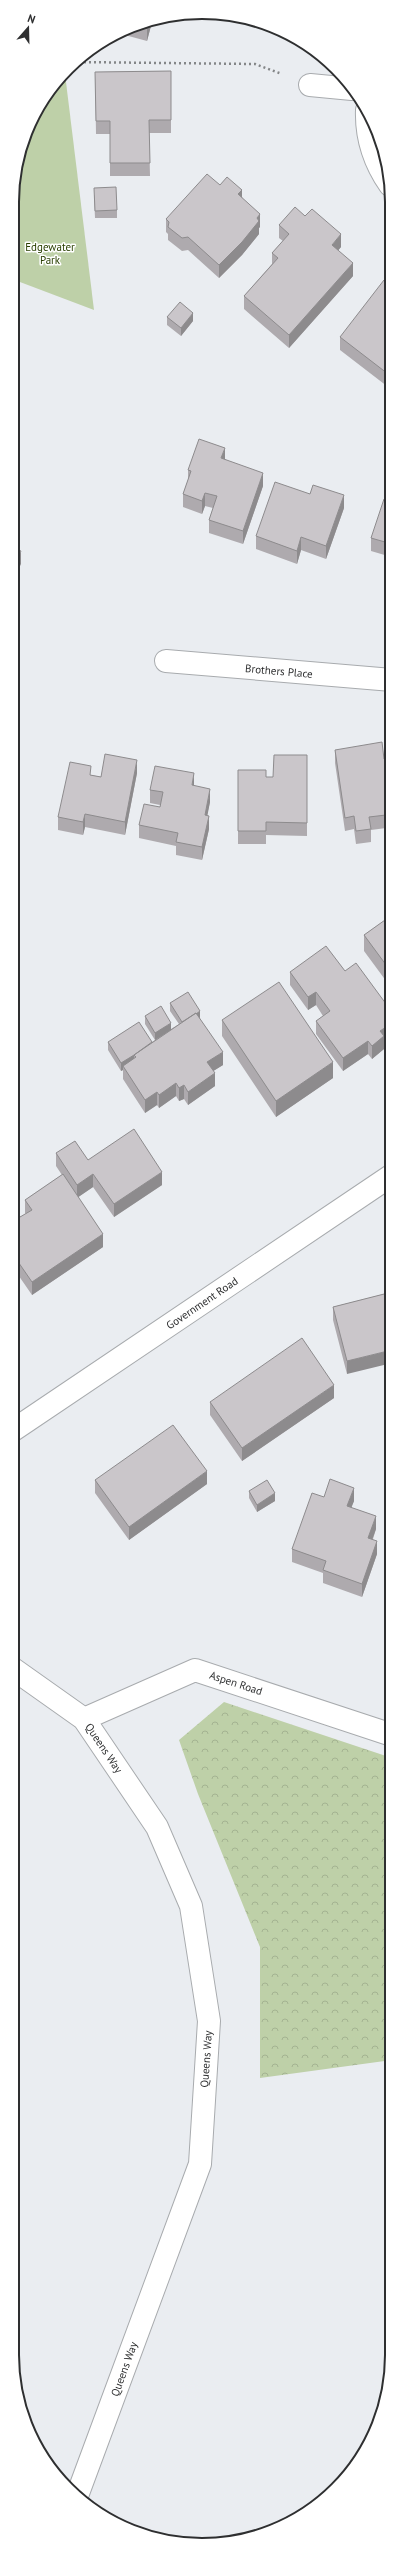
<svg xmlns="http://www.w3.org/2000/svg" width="404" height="2557" font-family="'PT Sans',sans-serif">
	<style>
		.forest { fill: url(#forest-crowns) }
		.green { fill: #bed0a8 }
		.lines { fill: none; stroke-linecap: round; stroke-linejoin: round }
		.minor-casing { stroke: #a8abae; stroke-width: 24 }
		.tertiary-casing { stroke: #a8abae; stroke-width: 24 }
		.path { stroke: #848688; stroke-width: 2.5; stroke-dasharray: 2 3; stroke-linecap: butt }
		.minor { stroke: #fff; stroke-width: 22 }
		.tertiary { stroke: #fff; stroke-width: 22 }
		.wall { fill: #aeaaae }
		.shaded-wall { fill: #8d8b8d }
		.building { fill: #cac6ca; stroke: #8d8b8d }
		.labels { text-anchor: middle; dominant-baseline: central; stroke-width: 3; stroke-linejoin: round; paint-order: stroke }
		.park-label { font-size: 11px; fill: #293f00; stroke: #fff }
		.street-label { font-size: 11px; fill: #2e2f30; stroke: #fff }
		.rim { fill: none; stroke: #2e2f30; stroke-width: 2 }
	</style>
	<defs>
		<pattern id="forest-crowns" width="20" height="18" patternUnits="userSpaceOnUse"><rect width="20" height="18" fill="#bed0a8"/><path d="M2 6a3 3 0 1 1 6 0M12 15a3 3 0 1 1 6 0" fill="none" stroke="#a4b391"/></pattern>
	</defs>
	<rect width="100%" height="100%" fill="#eaedf1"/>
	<path class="forest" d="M224,1702L392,1758V2060L260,2078V1947L198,1794L179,1740Z"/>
	<path class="green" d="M65,74L94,310L12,279V189L32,118Z"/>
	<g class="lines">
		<g class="minor-casing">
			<path id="minor" d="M310,85L352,89
				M367,110C366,138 374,162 390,185
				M166,661L392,680
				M84,1719L195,1670L392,1735"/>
		</g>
		<g class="tertiary-casing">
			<path id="tertiary" d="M12,1431L392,1175
				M12,1668L84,1719L157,1827L191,1906L209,2021L200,2164L77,2496"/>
		</g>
		<path class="path" d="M74,62L255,64L282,74"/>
		<use href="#minor" class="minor"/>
		<use href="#tertiary" class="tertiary"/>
	</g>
	<path class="wall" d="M164,19L159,25L155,22H152L147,41L121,34L141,22Z
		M171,71V133H149L150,176H110V134H96L95,72Z
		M220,185L242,197L260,227L259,228V234L242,255L219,278L188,250L182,251L168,240V234L166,232V219Z
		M94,195L117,210V218H95Z
		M279,225L341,247L338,250L353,276L289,348L244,309V296L272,264V253L283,241L279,238Z
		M392,286V390L340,350V337Z
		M167,317L193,321L181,336L167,325Z
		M225,459L263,486L243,544L209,533V520L213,508L205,506L202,514L183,507V494L188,480V470Z
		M392,502V574L387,572V559L388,556L371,551V538Z
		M344,508L326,559L301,550L297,564L256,549V536Z
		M335,750L384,759L392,758V842L388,843L386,828L371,830V842L356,844L354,829L345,831L335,763Z
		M307,755V836L266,835V844H238V770L266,777H273Z
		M137,773L125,835L85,827L83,835L58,830V817L91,775L101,777Z
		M194,786L210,802L207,815L209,829L202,860L176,855V846L139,838V825L160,807V805L150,803V790Z
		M392,906V989L364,951V935L391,916Z
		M290,972L384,1041V1049L372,1059L368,1054L343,1071L316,1034V1021L323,1016L316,1005L308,1010L290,985Z
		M170,1003L200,1019L223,1065L213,1071L215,1086L188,1105L184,1099L179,1101L176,1096L159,1108L157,1105L145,1113L123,1079V1070L121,1071L108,1050V1042H152L155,1040L145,1024V1016L171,1029L179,1024L170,1011Z
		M222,1020L333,1078L276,1117L222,1036Z
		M56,1153L88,1160L162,1185L114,1217L93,1187L78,1197L103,1247L32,1295L12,1266V1214L20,1217L26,1214L25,1213V1200L62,1175L56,1166Z
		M392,1292L347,1374L333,1320V1307Z
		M334,1398L242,1461L210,1415V1402Z
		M95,1480L207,1484L129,1540L95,1493Z
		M249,1491L275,1501L257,1512L249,1498Z
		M324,1497L354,1501L351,1507L376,1529L373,1539L377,1554L362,1597L323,1583V1573L292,1562V1549Z
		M388,1584L392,1585V1598L388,1597Z"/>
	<path class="shaded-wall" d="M164,19L159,25V20Z
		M155,20V22H152L147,41V28L149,21Z
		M242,190V203L238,194Z
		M260,214V227L259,228V234L242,255L219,278V265Z
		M341,234V247L332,258V245Z
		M353,263V276L289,348V335Z
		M193,313V321L181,336V328Z
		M225,448V461L221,458Z
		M263,473V486L243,544V531Z
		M205,493V506L202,514V501Z
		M344,495V508L326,559V546Z
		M14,508V521L12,526V513Z
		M301,537V550L297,564V551Z
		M21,551V564L12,583V570Z
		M137,760V773L125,835V822Z
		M194,773V786L192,785Z
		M210,789V802L205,828V815Z
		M85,814V827L83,835V822Z
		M209,816V829L202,860V847Z
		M316,992V1005L308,1010V997Z
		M200,1011V1019L183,1022Z
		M171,1023V1030L155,1040V1033Z
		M392,1023V1036L384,1041V1049L372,1059V1046L380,1031Z
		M368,1041V1054L343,1071V1058Z
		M223,1052V1065L207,1075V1062Z
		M134,1055V1063L123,1066V1070L121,1071V1063Z
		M333,1062V1078L276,1117V1101Z
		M215,1073V1086L188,1105V1092Z
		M176,1083V1096L159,1108V1095Z
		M184,1085V1099L179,1101V1088Z
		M157,1092V1105L145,1113V1100Z
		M162,1172V1185L114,1217V1204Z
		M93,1174V1187L77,1198V1185Z
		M103,1234V1247L32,1295V1282Z
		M392,1350V1363L347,1374V1361Z
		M334,1385V1398L242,1461V1448Z
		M207,1471V1484L129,1540V1527Z
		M354,1488V1501L347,1519V1506Z
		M275,1493V1501L257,1512V1505Z
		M376,1516V1529L368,1551V1538Z
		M377,1541V1554L362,1597V1584Z"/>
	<path class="building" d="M149,21L147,28L136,25L141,22Z
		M171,71V120H149L150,163H110V121H96L95,72Z
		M207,174L220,185L227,177L242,190L238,194L260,214L257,218L259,221L242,242L219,265L188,237L182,238L168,227L169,222L166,219Z
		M116,187L117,210L95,211L94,188Z
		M295,207L305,216L312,209L341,234L332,245L353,263L289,335L244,296L278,258L272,253L289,234L279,225Z
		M384,280L392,286V377L340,337Z
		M180,302L193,313L181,328L167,317Z
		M199,439L225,448L221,458L263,473L243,531L209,520L217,496L205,493L202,501L183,494L191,471L188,470Z
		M275,482L310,494L313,485L344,495L326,546L301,537L297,551L256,536Z
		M384,499L392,502V561L387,559L392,544L371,538Z
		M12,507L14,508L12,513Z
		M12,547L21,551L12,570Z
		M382,742L384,759L392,758V829L388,830L386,815L369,817L371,829L356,831L354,816L345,818L335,750Z
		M105,754L137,760L125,822L85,814L83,822L58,817L70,762L91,766L90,775L101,777Z
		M274,755H307V823L266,822V831H238V770H266V777H273Z
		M155,766L194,773L192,785L210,789L205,815L209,816L202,847L176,842L178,833L139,825L144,804L160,807L163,792L150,790Z
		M392,915V973L364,935Z
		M326,946L345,971L356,963L392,1012V1023L380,1031L384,1036L372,1046L368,1041L343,1058L316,1021L330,1011L316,992L308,997L290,972Z
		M279,982L333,1062L276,1101L222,1020Z
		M188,992L200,1011L196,1014V1013L182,1022L170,1003Z
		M161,1006L171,1023L155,1033L145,1016Z
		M196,1013L223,1052L207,1062L215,1073L188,1092L184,1085L179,1088L176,1083L159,1095L157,1092L145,1100L123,1066L136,1057L134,1055Z
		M139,1022L152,1042L134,1055L121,1063L108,1042Z
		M134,1129L162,1172L114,1204L93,1174L77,1185L56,1153L75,1141L88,1160Z
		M63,1174L103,1234L32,1282L12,1253V1214L16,1211L20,1217L32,1210L25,1200Z
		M392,1292V1350L347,1361L333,1307Z
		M302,1338L334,1385L242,1448L210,1402Z
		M173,1425L207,1471L129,1527L95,1480Z
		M330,1479L354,1488L347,1506L376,1516L368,1538L377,1541L362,1584L323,1570L326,1561L292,1549L312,1493L324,1497Z
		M267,1480L275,1493L257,1505L249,1491Z
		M392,1572V1585L388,1584Z"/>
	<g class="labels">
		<g class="park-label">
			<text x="50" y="247">Edgewater<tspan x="50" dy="13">Park</tspan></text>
		</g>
		<g class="street-label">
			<text transform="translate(279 671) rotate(5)">Brothers Place</text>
			<text transform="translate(202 1303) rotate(-34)">Government Road</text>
			<text transform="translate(236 1683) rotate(18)">Aspen Road</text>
			<text transform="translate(104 1748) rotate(56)">Queens Way</text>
			<text transform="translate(206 2059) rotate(-86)">Queens Way</text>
			<text transform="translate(124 2369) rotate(-70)">Queens Way</text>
		</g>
	</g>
	<path d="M0 0H404V2557H0ZM202 19H202A183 183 0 0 1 385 202V2355A183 183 0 0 1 202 2538H202A183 183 0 0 1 19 2355V202A183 183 0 0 1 202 19Z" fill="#fff" fill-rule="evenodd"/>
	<path class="rim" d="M202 19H202A183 183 0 0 1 385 202V2355A183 183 0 0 1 202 2538H202A183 183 0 0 1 19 2355V202A183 183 0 0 1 202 19Z"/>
	<g transform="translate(28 28) rotate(20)" stroke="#ffffff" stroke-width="3" paint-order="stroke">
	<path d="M0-3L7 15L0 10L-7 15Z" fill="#2e2f30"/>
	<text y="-6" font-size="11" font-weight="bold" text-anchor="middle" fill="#2e2f30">N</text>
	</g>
</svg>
